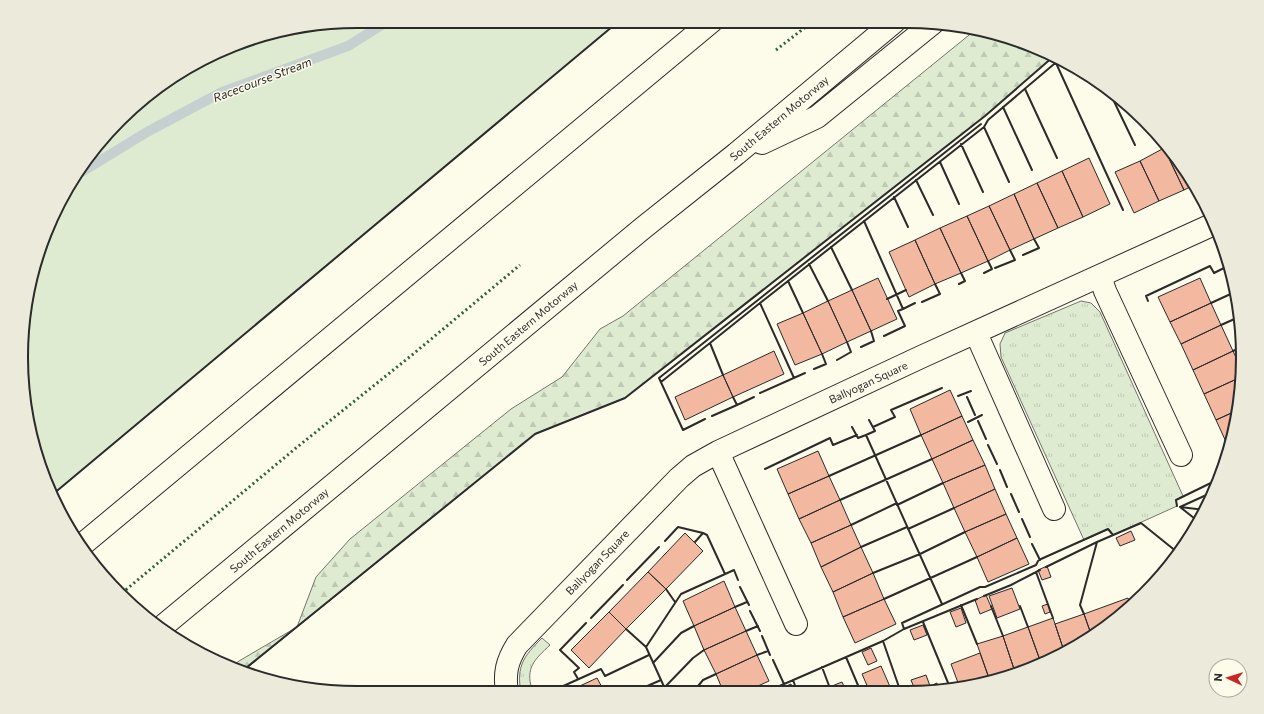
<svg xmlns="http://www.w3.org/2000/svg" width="1264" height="714" font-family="Commissioner,sans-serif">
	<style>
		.grass { fill: url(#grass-tufts); stroke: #74746e }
		.forest { fill: url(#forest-firs); stroke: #74746e }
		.park { fill: #deebd1; stroke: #74746e }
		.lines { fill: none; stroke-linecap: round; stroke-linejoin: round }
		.stream { stroke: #c7d0d0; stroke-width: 10 }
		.building { fill: #f2b8a0; stroke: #2b2b2b }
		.minor-casing { stroke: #2b2b2b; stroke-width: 24 }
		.motorway-casing { stroke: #2b2b2b; stroke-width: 24 }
		.minor { stroke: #fdfbea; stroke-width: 22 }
		.motorway { stroke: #fdfbea; stroke-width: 22 }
		.hedge { stroke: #34623c; stroke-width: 3; stroke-dasharray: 2 3; stroke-linecap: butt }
		.wall { stroke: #2b2b2b; stroke-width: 2 }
		.labels { text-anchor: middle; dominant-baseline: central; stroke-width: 3; stroke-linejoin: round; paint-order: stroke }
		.street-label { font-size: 11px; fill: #2b2b2b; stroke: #fdfbea }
		.water-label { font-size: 12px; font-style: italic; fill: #2b2b2b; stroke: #fdfbea }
		.rim { fill: none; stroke: #2b2b2b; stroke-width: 2 }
	</style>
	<defs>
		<pattern id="grass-tufts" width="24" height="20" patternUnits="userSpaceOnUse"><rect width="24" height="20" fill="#deebd1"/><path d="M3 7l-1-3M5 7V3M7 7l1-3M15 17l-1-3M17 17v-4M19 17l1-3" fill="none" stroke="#bfcab4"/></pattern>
		<pattern id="forest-firs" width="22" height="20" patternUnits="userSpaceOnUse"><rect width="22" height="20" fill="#deebd1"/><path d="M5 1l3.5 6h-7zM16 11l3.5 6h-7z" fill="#bfcab4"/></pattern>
	</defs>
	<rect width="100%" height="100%" fill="#fdfbea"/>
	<path class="grass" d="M1081,301L1091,303L1100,312L1183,496L1176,500L1177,506L1113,535L1109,529L1084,540L1001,357L1000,344L1005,333Z
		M542,638L550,645C535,659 525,668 532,689L526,692H521C516,666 524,656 542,638Z"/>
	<path class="forest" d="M974,31L1015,39L1054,56L985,116L625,398L535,434L242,672L231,667L239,661L297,627L316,577L350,539L511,409L562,377L600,329L623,316Z"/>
	<path class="park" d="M357,21H619L52,495L46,485L22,379L33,270L78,170L153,90L249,39Z"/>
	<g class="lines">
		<path class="stream" d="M75,176L147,132L222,92L348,46L388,21"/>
	</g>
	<path class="building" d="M1168,147L1174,153L1194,185L1184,190L1164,148Z
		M1164,148L1184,190L1159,201L1140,161Z
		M1089,158L1110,204L1083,217L1062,171Z
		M1140,161L1159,201L1134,213L1115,172Z
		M1062,171L1083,217L1058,228L1037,183Z
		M1037,183L1058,228L1034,239L1014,194Z
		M1014,194L1034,239L1010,250L989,206Z
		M989,206L1010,250L988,261L967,216Z
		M967,216L988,261L961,273L940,228Z
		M940,228L961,273L935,284L915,240Z
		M915,240L935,284L909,297L889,252Z
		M878,278L897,319L871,331L852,290Z
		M1200,278L1211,303L1170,322L1158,297Z
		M852,290L871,331L847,342L828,301Z
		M828,301L847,342L822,354L803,313Z
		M1211,303L1221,325L1181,344L1170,322Z
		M803,313L822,354L795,365L777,324Z
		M1221,325L1233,351L1193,370L1181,344Z
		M774,351L784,374L733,397L723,375Z
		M1233,351L1241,368V377L1204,394L1193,370Z
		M723,375L733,397L685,420L675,397Z
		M1241,377L1240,401L1238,410L1216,420L1204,394Z
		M950,390L962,416L921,435L910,409Z
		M1238,410L1230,443L1227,444L1216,420Z
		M962,416L973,440L932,459L921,435Z
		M973,440L985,465L943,483L932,459Z
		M818,451L829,476L788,494L777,469Z
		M985,465L995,489L954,508L943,483Z
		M829,476L840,500L799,519L788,494Z
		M995,489L1006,514L965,532L954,508Z
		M840,500L851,525L811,543L799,519Z
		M1006,514L1017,538L977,557L965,532Z
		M851,525L861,547L821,567L811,543Z
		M1131,531L1135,540L1120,546L1116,538Z
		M685,533L703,551L666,589L648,572Z
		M1017,538L1029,564L988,582L977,557Z
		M861,547L873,573L833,592L821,567Z
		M1047,566L1051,577L1042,580L1038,570Z
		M648,572L666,589L626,629L609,612Z
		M873,573L884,599L843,617L833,592Z
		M724,581L735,607L694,626L683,601Z
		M1012,588L1020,609L997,618L989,596Z
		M986,595L992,609L980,614L975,600Z
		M1128,598L1131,606L1092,637L1084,614Z
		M884,599L896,624L855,643L843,617Z
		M1048,604L1050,612L1045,614L1042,606Z
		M735,607L746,631L704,650L694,626Z
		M961,608L966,623L956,627L950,612Z
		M609,612L626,629L589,668L571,650Z
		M1084,614L1092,637L1064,651L1055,624Z
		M1053,618L1064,651L1041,663L1028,627Z
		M923,625L927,635L914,640L910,630Z
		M1028,627L1041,663L1016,675L1003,636Z
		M746,631L757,655L716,674L704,650Z
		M1003,636L1016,675L990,681L977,644Z
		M871,648L877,661L868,665L862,652Z
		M980,653L990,681L960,688L951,664Z
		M757,655L769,681L747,691H723L716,674Z
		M881,666L891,689L888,690H869L862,674Z
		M926,675L930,686L937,683L940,690H915L911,680Z
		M597,678L604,691H569Z
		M842,682L846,691H833L832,686Z
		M791,684L794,691H775Z"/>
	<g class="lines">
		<g class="minor-casing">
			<path id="minor" d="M1100,276L1105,291L1181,455
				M976,333L1054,509
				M718,452L796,624
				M507,692C504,673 507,661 517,645L679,478L693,466L718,452L921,357L1214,224"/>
		</g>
		<g class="motorway-casing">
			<path id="motorway" d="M762,143L817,117L933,23
				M83,544L712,21
				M163,626L643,228L736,154L894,22"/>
		</g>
		<use href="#minor" class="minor"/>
		<use href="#motorway" class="motorway"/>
		<path class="hedge" d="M776,50L812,22
			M122,593L296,448L412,355L520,265"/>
		<path class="wall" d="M1056,63L1123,210
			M1025,89L1057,158
			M1109,91L1135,145
			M1003,107L1032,170
			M984,127L1009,182
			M961,144L983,192
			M940,162L959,204
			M916,180L933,215
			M894,197L908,227
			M864,221L903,309L915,303
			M831,247L852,290
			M1023,255L1039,248L1034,239
			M809,264L828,301
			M995,268L1015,260L1010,250
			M984,273L992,269L988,261
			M788,281L803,313
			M959,284L965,281L961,273
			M887,299L906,290
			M1148,301L1146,296L1210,266L1214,273L1230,265
			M922,302L940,294L935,284
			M760,303L984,127L988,120L1060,59
			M1211,303L1235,292
			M1221,325L1239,317
			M884,336L905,326L898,311L903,309
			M710,343L760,303L794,378
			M861,347L874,341L871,331
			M1233,351L1242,347
			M837,360L851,352L847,342
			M814,369L826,364L822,354
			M661,382L710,343L723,375
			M760,393L805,373
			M958,396L971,391
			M967,397L975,415
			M737,405L754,397
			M712,416L737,405L733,397
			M705,419L683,430L659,378L981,124
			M869,420L875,431L866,435L942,604
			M978,421L986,439
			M968,422L982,415
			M852,427L858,438L866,435
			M873,427L895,417L891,410L942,388
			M988,445L997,464
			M765,469L830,438L833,445L857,435
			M1000,470L1007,487
			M829,476L921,435
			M1011,494L1019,512
			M52,495L619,21
			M840,500L932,459
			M897,505L943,483
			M1177,506L1176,500L1219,479
			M1180,507L1213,492
			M1180,507L1205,510
			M1180,507L1199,522
			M1022,519L1030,537
			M851,525L897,503
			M908,529L954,508
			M665,541L678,527L703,533
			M695,542L703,533L707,535L725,574
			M1032,544L1040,560
			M861,547L907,527
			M1046,567L1097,542L1141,523L1177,552
			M1036,572L1053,618
			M873,573L920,554L965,532
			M627,580L659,547
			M740,587L749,605
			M666,589L675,602
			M984,596L1011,585L1040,570
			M884,599L977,557
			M961,605L977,644
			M991,606L1003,636
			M1020,606L1028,627
			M735,607L747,602
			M750,611L760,631
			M1084,614L1080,605L1097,542
			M591,618L623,585
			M923,622L951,690
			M626,629L646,647
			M904,629L902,623L980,587H985L1036,565L1038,561L1041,559L1108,529L1113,535
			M746,631L758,626
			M762,636L770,655
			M883,641L900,690
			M757,655L768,651
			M846,657L860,690
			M773,660L784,684
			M653,663L681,633L694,626
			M822,667L831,691
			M241,672L535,434L625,398L985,116L1054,56
			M578,679L574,672L579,668L560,650L586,623
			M793,680L797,691
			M664,688L693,658L704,650
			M636,691L661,680
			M666,691L646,647L681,594L734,570L738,580
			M694,691L703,680L716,674
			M768,691L883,641L904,629L977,599
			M550,692L601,669L605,676L649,655"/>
	</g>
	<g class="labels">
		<g class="street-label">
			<text transform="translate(779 118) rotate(-40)">South Eastern Motorway</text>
			<text transform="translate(528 323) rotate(-40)">South Eastern Motorway</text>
			<text transform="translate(868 382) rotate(-25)">Ballyogan Square</text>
			<text transform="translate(279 530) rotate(-40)">South Eastern Motorway</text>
			<text transform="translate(597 562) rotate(-46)">Ballyogan Square</text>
		</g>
		<g class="water-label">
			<text transform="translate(262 79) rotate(-21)">Racecourse Stream</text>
		</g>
	</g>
	<path d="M0 0H1264V714H0ZM357 28H907A329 329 0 0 1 1236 357V357A329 329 0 0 1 907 686H357A329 329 0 0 1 28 357V357A329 329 0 0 1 357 28Z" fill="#eceadb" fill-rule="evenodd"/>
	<path class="rim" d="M357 28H907A329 329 0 0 1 1236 357V357A329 329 0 0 1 907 686H357A329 329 0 0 1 28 357V357A329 329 0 0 1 357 28Z"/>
	<g transform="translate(1228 678) rotate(274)"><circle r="19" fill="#fdfbea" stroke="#a9a89e"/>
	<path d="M0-3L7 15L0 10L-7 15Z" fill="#c62828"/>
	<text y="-6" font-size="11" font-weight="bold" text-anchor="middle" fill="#2b2b2b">N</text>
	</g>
</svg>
